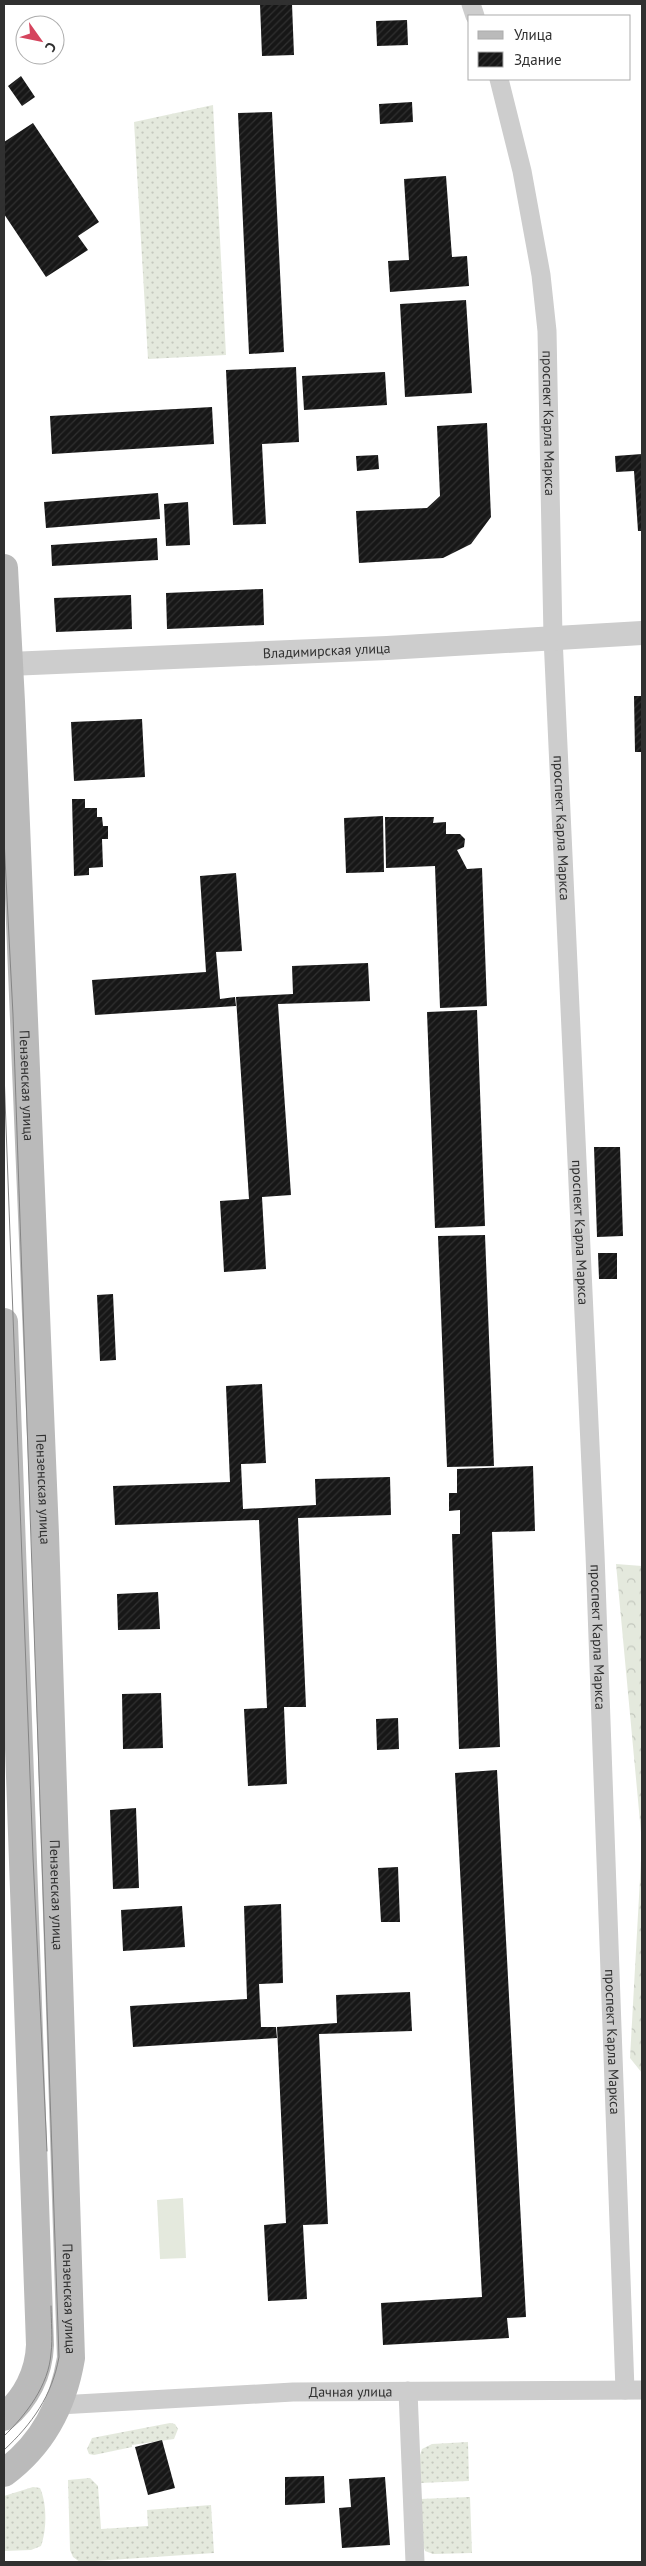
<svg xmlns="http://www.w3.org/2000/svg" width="646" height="2566" font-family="'PT Sans',sans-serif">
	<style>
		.grass { fill: url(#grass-dots) }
		.forest { fill: url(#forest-crowns) }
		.garden { fill: #e4e9dd }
		.building { fill: url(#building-hatch) }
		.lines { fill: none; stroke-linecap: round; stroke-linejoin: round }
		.minor { stroke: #cdcdcd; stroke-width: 19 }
		.tertiary { stroke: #cdcdcd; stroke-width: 24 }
		.secondary { stroke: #bababa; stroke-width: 28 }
		.tram { stroke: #858585; stroke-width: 1 }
		.labels { text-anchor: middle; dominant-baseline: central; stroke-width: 5; stroke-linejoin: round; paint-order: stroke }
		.street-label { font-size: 14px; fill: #303030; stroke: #fff }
	</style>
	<defs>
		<pattern id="grass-dots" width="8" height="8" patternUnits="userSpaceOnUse" patternTransform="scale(1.25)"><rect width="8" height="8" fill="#e4e9dd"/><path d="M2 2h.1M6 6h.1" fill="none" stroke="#c4c8be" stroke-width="1.8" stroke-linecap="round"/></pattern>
		<pattern id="forest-crowns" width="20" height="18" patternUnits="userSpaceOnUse" patternTransform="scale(1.25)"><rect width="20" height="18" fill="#e4e9dd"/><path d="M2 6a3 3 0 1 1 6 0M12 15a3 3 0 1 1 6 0" fill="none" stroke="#c4c8be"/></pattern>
		<pattern id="building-hatch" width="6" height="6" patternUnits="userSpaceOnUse" patternTransform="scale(1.25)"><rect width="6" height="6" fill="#171717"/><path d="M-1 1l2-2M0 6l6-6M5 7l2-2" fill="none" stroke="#303030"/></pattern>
	</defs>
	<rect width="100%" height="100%" fill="#fff"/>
	<path class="grass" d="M213,105L226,355L148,359L134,122Z
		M170,2423L175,2424L178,2429L174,2439L132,2445V2447L94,2455L89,2454L87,2449L92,2438Z
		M468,2442L469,2481L419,2483L418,2461L422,2449L432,2444Z
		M90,2478L98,2486L101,2529L148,2526L147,2510L211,2505L214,2553L80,2562L73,2557L70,2550L68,2480Z
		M33,2487L40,2488C47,2503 47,2530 41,2546L31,2550L4,2551V2496Z
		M470,2497L472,2553L433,2554L425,2551L422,2543L420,2499Z"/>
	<path class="forest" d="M616,1564L642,1566V2073L630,2058L642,1843Z"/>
	<path class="garden" d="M183,2198L186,2258L160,2259L157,2200Z"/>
	<path class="building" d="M260,4H292L294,55L262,56Z
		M407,20L408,45L377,46L376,21Z
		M21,76L35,97L22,106L8,86Z
		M412,102L413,122L380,124L379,104Z
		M272,112L284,352L249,354L238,113Z
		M33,123L99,222L78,236L88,250L46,277L4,214V142Z
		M446,176L452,257L467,256L469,286L390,292L388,261L409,260L404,179Z
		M466,300L472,393L405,397L400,304Z
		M296,367L299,442L262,444L266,524L233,525L226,370Z
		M385,372L387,405L304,410L302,376Z
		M212,407L214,444L52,454L50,416Z
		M487,423L491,517L471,544L443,558L359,563L356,511L427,508L440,496L437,426Z
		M642,454V531H638L634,471L616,472L615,456Z
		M378,455L379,469L357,471L356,456Z
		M158,493L160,519L46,528L44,502Z
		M188,502L190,545L166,546L164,504Z
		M157,538L158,560L52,566L51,545Z
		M263,589L264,625L167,629L166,593Z
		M131,595L132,629L56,632L54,598Z
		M634,696H642V752H635Z
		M142,719L145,777L74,781L71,722Z
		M72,799H85V808H97V817H102L103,826H108V839H102L103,867L89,868V875L74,876Z
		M383,816L384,872L346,873L344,818Z
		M385,817H434L433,823L446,822V834H460L465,839L464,847L457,850L467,869L482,868L487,1006L440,1008L435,866L386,868Z
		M236,873L242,951L216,952L220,999L235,997L236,1006L95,1015L92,980L206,972L200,876Z
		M368,963L370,1001L278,1004L291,1195L262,1197L266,1269L224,1272L220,1201L249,1199L236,997L293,994L292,966Z
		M477,1010L485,1226L435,1228L427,1012Z
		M594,1147H620L623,1236L597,1237Z
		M485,1235L494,1466L447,1467L438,1236Z
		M598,1253H617V1279H599Z
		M113,1294L116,1360L100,1361L97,1295Z
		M262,1384L266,1463L241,1464L243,1509L316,1505L315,1479L390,1477L391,1515L298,1518L306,1707H284L287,1784L248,1786L244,1709L267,1708L259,1520L115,1525L113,1486L230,1482L226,1386Z
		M533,1466L535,1531L492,1532L500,1747L459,1749L452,1534H460V1510L449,1511V1493H457V1469Z
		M158,1592L160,1629L118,1630L117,1594Z
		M161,1693L163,1748L123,1749L122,1694Z
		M398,1718L399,1749L377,1750L376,1719Z
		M497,1770L526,2317L507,2318L509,2338L383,2345L381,2303L482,2297L455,1773Z
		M136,1808L139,1888L113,1889L110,1810Z
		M398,1867L400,1922H381L378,1868Z
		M281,1904L283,1983L259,1984L261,2027H276L277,2038L133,2047L130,2006L247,1999L244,1906Z
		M182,1906L185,1947L123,1951L121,1910Z
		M410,1992L412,2031L319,2034L328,2224L303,2225L307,2299L268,2301L264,2225L286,2223L277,2027L337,2023L336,1995Z
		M162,2440L175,2488L148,2495L135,2447Z
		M324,2476L325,2503L285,2505V2477Z
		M385,2477L390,2545L342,2548L339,2508L351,2507L349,2479Z"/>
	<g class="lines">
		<g class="minor">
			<path d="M471,4L475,16"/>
			<path id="s1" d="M499,79L522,171L541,275L547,331L553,637L595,1554L625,2390"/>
			<path d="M408,2391L415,2562"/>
			<path id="s2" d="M59,2405L293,2392L642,2390"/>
		</g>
		<path class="tertiary" id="s3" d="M9,664L387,648L642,633"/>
		<g class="secondary">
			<path id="s4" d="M4,568L11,702L45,1534L71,2358C63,2406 43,2444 4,2473"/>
			<path d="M4,1322L40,2345C39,2373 26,2399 4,2417"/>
		</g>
		<path class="tram" d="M4,839L13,1015L59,2357C52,2396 32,2424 4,2450
			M4,1072L33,1857L47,2151
			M4,2436C26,2415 49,2385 51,2353C53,2338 51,2321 51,2306"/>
	</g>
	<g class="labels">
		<g class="street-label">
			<text stroke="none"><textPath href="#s1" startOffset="349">проспект Карла Маркса</textPath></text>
			<text stroke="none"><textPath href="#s3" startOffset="318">Владимирская улица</textPath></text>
			<text stroke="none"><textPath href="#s1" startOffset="754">проспект Карла Маркса</textPath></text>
			<text stroke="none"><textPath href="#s4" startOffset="518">Пензенская улица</textPath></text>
			<text stroke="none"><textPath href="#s1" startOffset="1159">проспект Карла Маркса</textPath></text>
			<text stroke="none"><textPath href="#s4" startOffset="922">Пензенская улица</textPath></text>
			<text stroke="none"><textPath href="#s1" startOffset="1564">проспект Карла Маркса</textPath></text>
			<text stroke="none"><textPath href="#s4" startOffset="1328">Пензенская улица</textPath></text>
			<text stroke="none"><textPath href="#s1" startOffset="1969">проспект Карла Маркса</textPath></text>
			<text stroke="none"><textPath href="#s4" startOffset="1732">Пензенская улица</textPath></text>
			<text stroke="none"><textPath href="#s2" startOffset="292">Дачная улица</textPath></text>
		</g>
	</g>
	<rect width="646" height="2566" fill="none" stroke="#303030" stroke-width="10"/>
	<rect x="468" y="15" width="162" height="65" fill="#ffffff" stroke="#acacac"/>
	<rect x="478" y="31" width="25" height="8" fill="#bababa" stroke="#acacac"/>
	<text x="514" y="40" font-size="15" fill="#303030">Улица</text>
	<rect x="478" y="52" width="25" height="15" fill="url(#building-hatch)" stroke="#acacac"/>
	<text x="514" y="65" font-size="15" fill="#303030">Здание</text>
	<g transform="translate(40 40) rotate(123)"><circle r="24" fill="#ffffff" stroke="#acacac"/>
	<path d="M0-4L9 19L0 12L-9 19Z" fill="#d5445d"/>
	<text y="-8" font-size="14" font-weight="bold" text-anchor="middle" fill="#303030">С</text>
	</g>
</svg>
